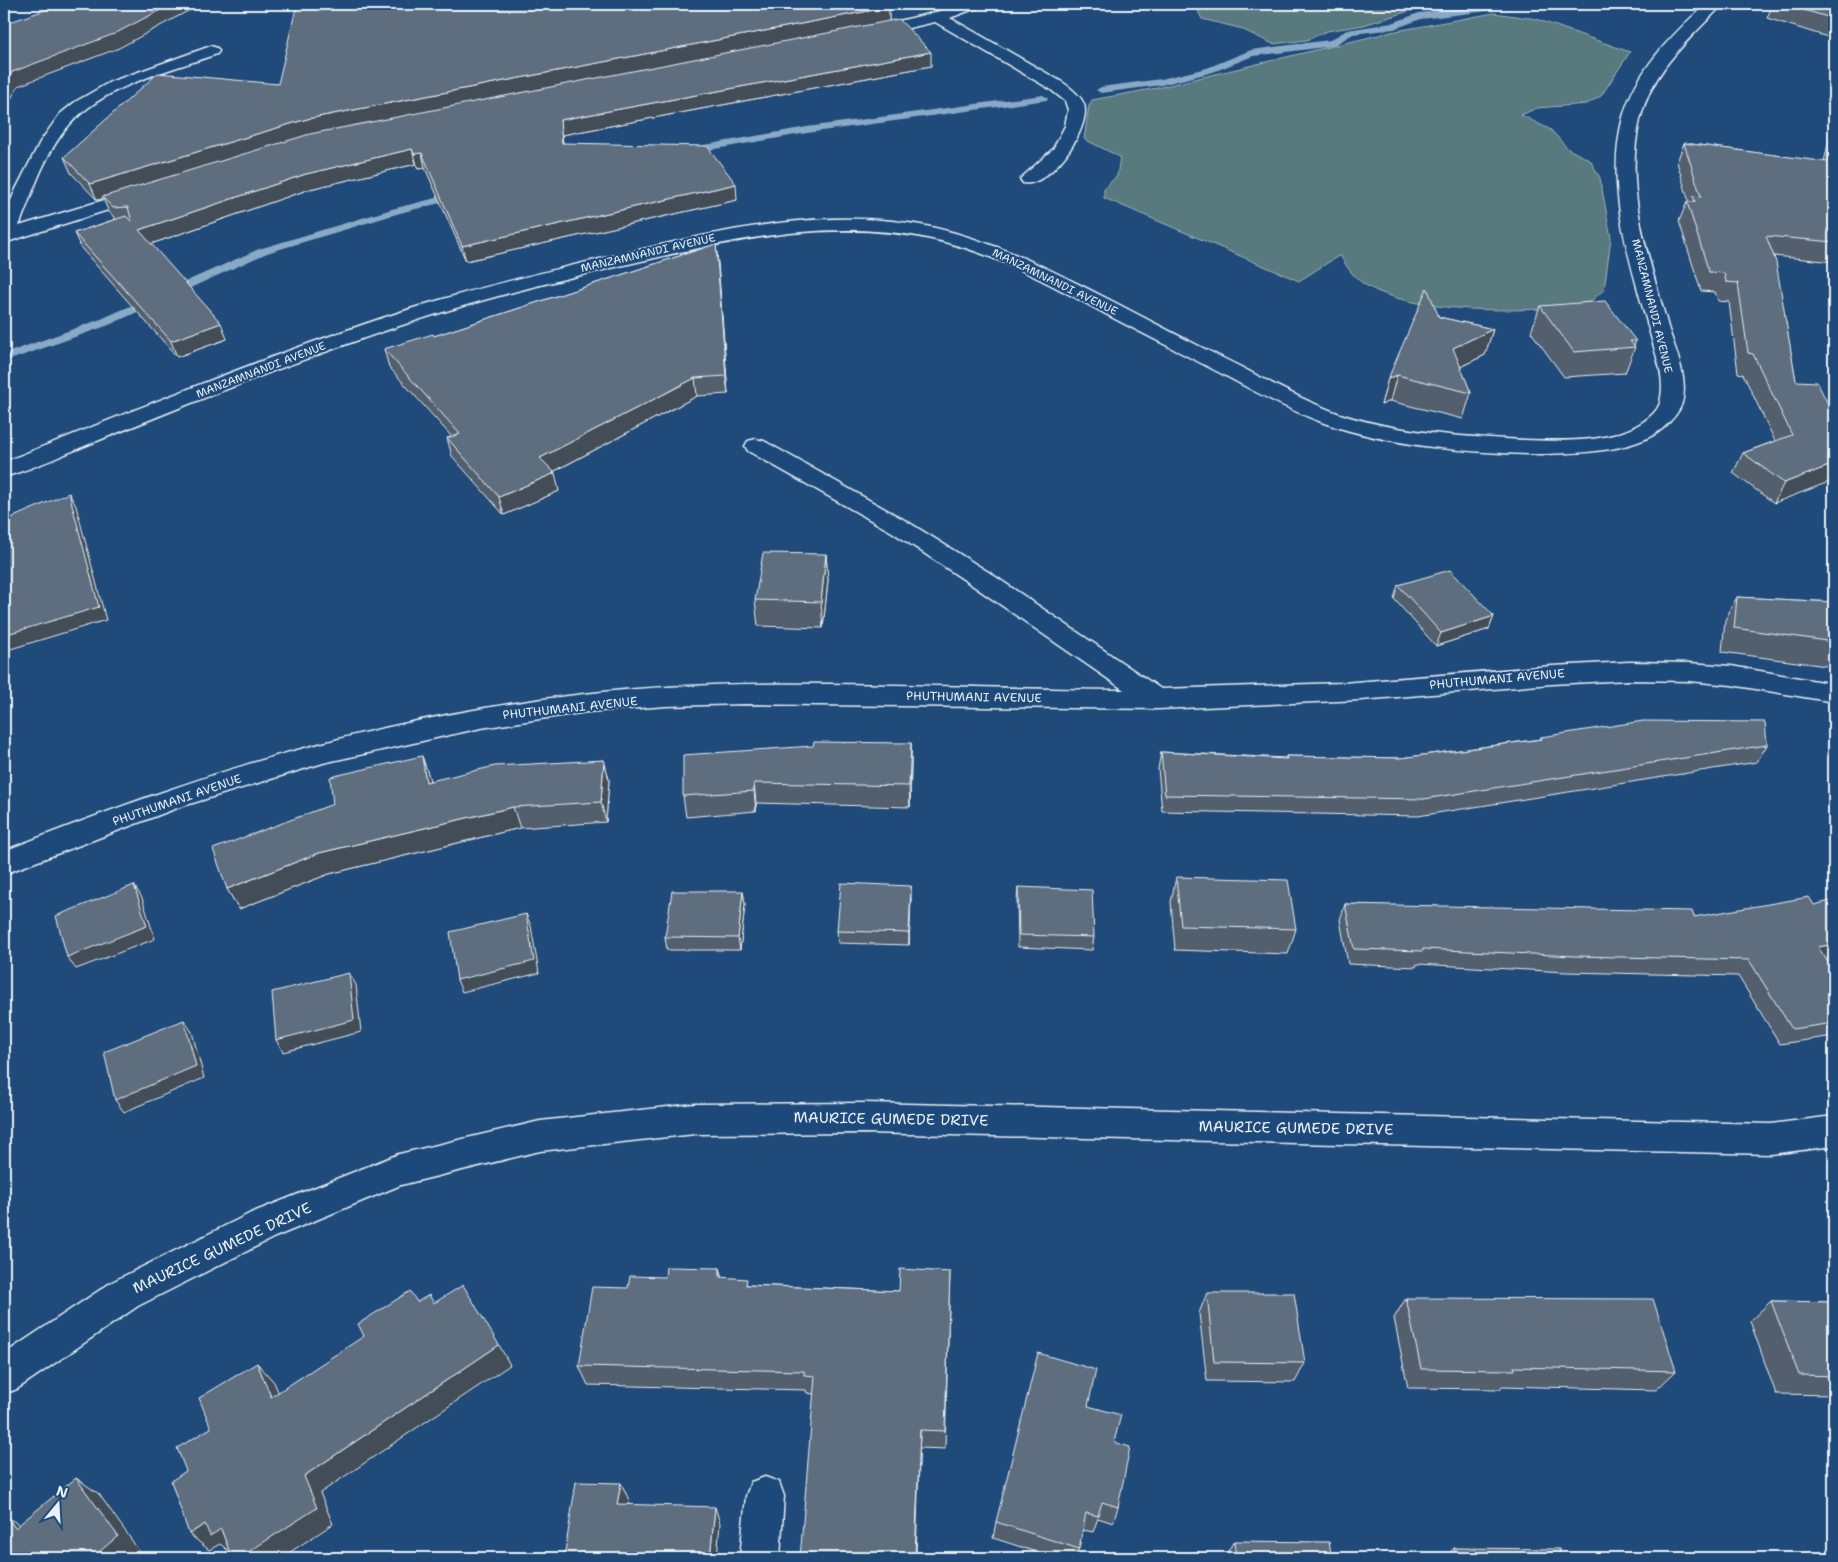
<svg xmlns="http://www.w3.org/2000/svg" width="1838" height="1562" font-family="'Shantell Sans',sans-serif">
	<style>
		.green { fill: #59797e; stroke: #a0b5bb }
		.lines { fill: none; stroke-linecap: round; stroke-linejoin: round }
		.stream { fill: #89aac7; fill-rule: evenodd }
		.minor-casing { stroke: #e8f1f8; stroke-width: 3 }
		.minor { fill: #1f4a7a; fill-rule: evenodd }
		.wall { fill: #525f6d; stroke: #e8f1f8 }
		.shaded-wall { fill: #424d59; stroke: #e8f1f8 }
		.building { fill: #5f6e7f; stroke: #e8f1f8 }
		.labels { text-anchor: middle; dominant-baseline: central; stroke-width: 4; stroke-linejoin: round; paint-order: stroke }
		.far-street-label { font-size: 11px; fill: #e8f1f8; stroke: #1f4a7a }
		.street-label { font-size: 12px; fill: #e8f1f8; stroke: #1f4a7a }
		.near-street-label { font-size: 15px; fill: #e8f1f8; stroke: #1f4a7a }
	</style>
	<rect width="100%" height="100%" fill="#1f4a7a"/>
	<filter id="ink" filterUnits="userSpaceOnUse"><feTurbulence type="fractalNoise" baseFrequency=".02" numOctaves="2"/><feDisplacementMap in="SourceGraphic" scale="10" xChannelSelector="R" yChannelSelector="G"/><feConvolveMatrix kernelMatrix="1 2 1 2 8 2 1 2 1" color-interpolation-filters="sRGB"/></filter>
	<g filter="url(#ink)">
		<path class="green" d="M1207,4H1468L1416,9L1364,25L1327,31L1307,40L1273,44L1239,28L1202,19L1198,11Z
			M1494,13L1536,19L1630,52L1601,96L1587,104L1537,108L1521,115L1551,130L1568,149L1590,160L1600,178L1611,238L1604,290C1598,294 1590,304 1583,306C1575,308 1565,307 1556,308C1505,312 1412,312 1367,286C1354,278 1347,268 1340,255L1299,281L1104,198V188L1117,176L1120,157L1084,139L1089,106L1092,100L1157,88L1391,32Z"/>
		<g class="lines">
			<path class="stream" d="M1488,4H1499L1488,11L1421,19L1394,29L1353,34L1333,46L1253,56L1213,72L1161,85L1101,93L1096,90L1101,87L1161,79L1207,68L1251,50L1330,40L1347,30L1392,23L1419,13Z
				M1043,95L1048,98L1047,100L807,133L687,154L682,151L687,148L807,127Z
				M460,192L464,193V197L400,213L267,253L109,325L4,362V354L101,319L259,249L392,209Z"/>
			<g class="minor-casing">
				<path id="minor" d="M960,4H982L979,7L950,18L1062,82C1071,88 1080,95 1084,104C1092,129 1048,189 1023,183L1020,179L1053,149L1065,126L1068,110L1065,101L1050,89L935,22L870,37L862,32L864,29L933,13Z
					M1706,4H1723C1689,40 1652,69 1640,120C1623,190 1650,260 1668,327C1675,349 1689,379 1682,403C1679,413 1670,422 1662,429C1633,452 1580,453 1544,454C1474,454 1390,446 1324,423C1289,410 1257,393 1224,375C1188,356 1151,338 1115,319C1057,288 997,253 932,239C836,218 740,238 646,260C585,274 523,288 463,306C398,325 336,348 273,371C214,394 156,417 97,441C66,453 36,468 4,477V462C143,407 282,349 426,304C489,285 553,270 617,255C720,231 826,205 931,227C996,241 1055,272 1114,302C1156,324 1198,346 1241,367C1273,384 1305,401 1340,414C1398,433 1464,437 1525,440C1561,441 1611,444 1643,422C1652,416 1660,409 1661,397C1665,376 1655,353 1650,333C1631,264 1604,189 1623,117C1636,70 1671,36 1706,4Z
					M211,46L217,48L219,51L217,54C166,72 100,86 65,130C43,158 32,194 19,226L140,189L146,190L149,194L146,198L4,243V217L15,191L40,142L60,114L75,102L110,82Z
					M756,439L764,441L908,522L990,573L1161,689L1343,683L1552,666L1629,662L1689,663L1731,666L1834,684V702L1731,685L1689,681L1629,680L1552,684L1361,700L1158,709L745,704L666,706L587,712L481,728L323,763L180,807L4,874V851C56,831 107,811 160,793C297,745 440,710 584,694C763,674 945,689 1124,690L972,585L892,532L748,451L745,446L748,441Z
					M865,1103L1771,1124L1834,1116V1146L1771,1154L865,1133L695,1134L540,1151L401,1185L275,1237L138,1306L17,1389L4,1394V1354L112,1282L251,1213L399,1154L540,1121L695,1104Z
					M765,1477L779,1482L784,1496L780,1558H740L746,1496L751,1482Z"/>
			</g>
			<use href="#minor" class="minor"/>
		</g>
		<path class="wall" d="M1773,4H1834V39L1767,18Z
			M889,7V21L931,66L562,135L563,143L737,200L466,261L425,168L418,169L416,164L310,189L151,244L227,339L177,357L81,248L74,233L116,219L109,212L103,199L97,200L71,173L64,157L278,84Z
			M1834,118V262L1774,256L1796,381L1834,416L1774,503L1733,473L1743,453L1775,441L1743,374L1738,373L1729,302L1718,301L1715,292L1701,291L1679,221L1687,202H1689L1677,162L1684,143L1824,162Z
			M716,244L728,394L697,396L553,472L559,491L504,515L452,456L447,438L452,437L389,367L384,349L434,336Z
			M1540,306L1636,341L1634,346L1635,347L1625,373L1564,377L1531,332Z
			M1439,317L1493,329L1485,355L1460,367L1471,393L1463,419L1390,401L1381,405L1388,379Z
			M826,554L828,580L823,628L758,626L755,600Z
			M1398,585L1494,616L1489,629L1436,646L1394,599Z
			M1737,597L1834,602V667L1722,652L1725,620Z
			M1541,737L1767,745L1757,762L1418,816L1162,811L1158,769L1161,752L1286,758V756L1401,758L1540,739Z
			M911,743V764L910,807L756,803V811L686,817L683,796Z
			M422,756L429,777L430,781L604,760L609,780L606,822L520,828L329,874L239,909L227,889L333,804Z
			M1176,877L1296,929L1288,954L1175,950L1171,902Z
			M1018,887L1094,937L1092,950L1018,947L1017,900Z
			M743,891L745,904L740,950H667L665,937Z
			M911,898L909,945L838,943L837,931Z
			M1345,904L1694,917L1826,959L1834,971V1036L1780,1044L1738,976L1566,972L1417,964L1416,967L1348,964L1340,920Z
			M720,1268L723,1278L748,1285L899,1291L950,1272L945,1449L920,1448L813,1394L807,1393L806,1390L588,1385L579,1366L665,1277Z
			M1207,1293L1305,1363L1295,1382L1207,1381L1199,1313Z
			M1406,1298L1676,1371L1656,1390L1502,1386L1500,1389L1408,1388L1394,1318Z
			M1771,1301L1834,1302V1395L1776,1394L1750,1321Z
			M1088,1406L1114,1442L1118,1507L1113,1523L1098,1518L1093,1532L1083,1530L1076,1558H1055L993,1538L996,1522Z
			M1234,1541L1332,1558H1226L1225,1556Z
			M1454,1548L1561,1558H1445Z"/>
		<path class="shaded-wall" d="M172,4H201L119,48L18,86L5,110H4V87L12,72Z
			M889,7V22L102,197L103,199L97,200L90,184L307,119Z
			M931,52V66L562,135L564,158L562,143L560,120Z
			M412,149L416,164L310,189L145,246L139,230L306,174Z
			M422,153L425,168L418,169L414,154Z
			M736,184L737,200L466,261L462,246Z
			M716,244L718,262L728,394L726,376Z
			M221,323L227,339L177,357L171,341Z
			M1493,329L1485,355L1445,374L1453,348Z
			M1397,375L1390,401L1381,405L1388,379Z
			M695,378L697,396L545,476L540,458Z
			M1834,464V480L1774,503L1784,483Z
			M555,473L559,491L504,515L499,497Z
			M69,493L76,506L106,620L4,651V635Z
			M826,554L828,580L823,628L821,602Z
			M1494,616L1489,629L1436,646L1441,633Z
			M911,743V764L910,807L909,786Z
			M422,756L429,777L434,802L426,782Z
			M604,760L609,780L606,822L601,802Z
			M754,783L756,803V811L754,791Z
			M513,807L520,828L329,874L239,909L227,889L319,853Z
			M134,885L142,898L155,939L76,969L67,957Z
			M911,886V898L909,945V933Z
			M743,891L745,904L740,950L738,938Z
			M526,914L531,926L539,973L462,992L457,980Z
			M1834,944V958L1806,963L1818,947Z
			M349,973L356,985L361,1032L283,1052L276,1040Z
			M184,1020L192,1032L204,1078L124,1112L115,1100Z
			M720,1268L725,1289L720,1277Z
			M499,1345L510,1365L320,1493L333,1524L281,1558H239L304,1476Z
			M257,1363L274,1382L288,1415L271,1397Z
			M920,1430L916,1558H915Z
			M76,1478L99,1494L140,1552L132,1558H92Z
			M621,1483L629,1500L626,1521L617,1504Z
			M715,1507L720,1523L717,1558H710Z
			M7,1517L32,1533L15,1528Z
			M205,1524L221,1529L230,1552L220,1544L209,1550L189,1534Z"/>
		<path class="building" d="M63,4H172L114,34L12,72L4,87V24Z
			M297,4H886L889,7L307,119L90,184L64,157L158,73L278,84Z
			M1784,4H1834V19Z
			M899,19L931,52L560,120L562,143L707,146L736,184L462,246L422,153L414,154L412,149L306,174L139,230L221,323L171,341L74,233L126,216L132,222L128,207L113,208L102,197L310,134Z
			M1834,136V242L1766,236L1776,262L1796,381L1817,382L1834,416V464L1784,483L1743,453L1792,435L1753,354L1748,353L1738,283L1726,282L1724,273L1709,272L1687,202H1695L1693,196L1701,197L1684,143L1828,162Z
			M716,244L726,376L695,378L540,458L555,473L499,497L447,438L460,434L384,349L433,334L434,336Z
			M1427,288L1439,317L1493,329L1453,348L1471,393L1397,375L1388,379Z
			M1605,301L1636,341H1630L1635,347L1574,352L1540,306Z
			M69,493L99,607L4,635V521Z
			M763,553L826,554L821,602L755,600Z
			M1450,570L1494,616L1441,633L1398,585Z
			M1737,597L1834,602V642L1734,628Z
			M1643,721L1765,722L1767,745L1424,799L1165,795L1161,752L1287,759L1286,756L1401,758L1542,739L1541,737Z
			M814,742L911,743L909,786L754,783V791L683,796V755L813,746Z
			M422,756L426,782L495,766L604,760L601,802L513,807L319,853L227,889L213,849L333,804L330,777Z
			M1176,877L1288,880L1296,929L1181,926Z
			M841,883L911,886L909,933L837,931Z
			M134,885L147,926L67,957L56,916Z
			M1018,887L1092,890L1094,937L1019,935Z
			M672,891H743L738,938L665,937Z
			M1809,897L1814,905L1834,900V944L1818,947L1834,971V1023L1792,1029L1749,960L1575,956L1423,949V951L1354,949L1345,904L1692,911L1694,917Z
			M526,914L534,961L457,980L450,932Z
			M349,973L354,1020L276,1040L272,992Z
			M184,1020L196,1066L115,1100L104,1052Z
			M666,1267L720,1268V1277L747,1279L746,1285L899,1291L900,1269L950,1272L945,1431L920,1430L915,1558H800L815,1376L804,1375V1371L579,1366L592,1287L628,1288L630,1276L665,1277Z
			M463,1285L499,1345L304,1476L317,1508L239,1558H232L221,1529L210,1536L205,1524L189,1534L171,1481L186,1471L177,1448L211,1428L199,1398L257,1363L271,1397L364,1336L358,1324L410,1291L417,1302L429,1295L434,1303Z
			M1207,1293H1294L1305,1363L1214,1362Z
			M1406,1298L1653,1299L1676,1371L1514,1367L1515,1370L1421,1369Z
			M1771,1301L1834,1302V1376L1799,1375Z
			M1038,1353L1096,1370L1088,1406L1121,1415L1114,1442L1130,1447L1118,1507L1102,1502L1098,1516L1086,1513L1079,1549L996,1522Z
			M76,1478L118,1536L92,1558H4V1520L7,1517L15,1528Z
			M576,1482L621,1483L617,1504L715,1507L710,1558H564Z
			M1234,1541L1329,1542L1332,1558H1236Z
			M1454,1548L1559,1549L1561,1558H1457Z"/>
	</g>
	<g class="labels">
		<g class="far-street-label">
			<text transform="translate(648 253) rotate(-13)">MANZAMNANDI AVENUE</text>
			<text transform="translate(1055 282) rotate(26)">MANZAMNANDI AVENUE</text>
			<text transform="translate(1652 306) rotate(76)">MANZAMNANDI AVENUE</text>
			<text transform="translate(261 370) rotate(-21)">MANZAMNANDI AVENUE</text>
		</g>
		<g class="street-label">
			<text transform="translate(1497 679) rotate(-5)">PHUTHUMANI AVENUE</text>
			<text transform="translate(974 697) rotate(1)">PHUTHUMANI AVENUE</text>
			<text transform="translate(570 708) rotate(-6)">PHUTHUMANI AVENUE</text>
			<text transform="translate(177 800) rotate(-19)">PHUTHUMANI AVENUE</text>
		</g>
		<g class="near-street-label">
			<text transform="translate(891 1119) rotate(1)">MAURICE GUMEDE DRIVE</text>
			<text transform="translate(1296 1128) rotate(1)">MAURICE GUMEDE DRIVE</text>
			<text transform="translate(222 1248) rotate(-25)">MAURICE GUMEDE DRIVE</text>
		</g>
	</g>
	<rect width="1838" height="1562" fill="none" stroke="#1f4a7a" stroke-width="20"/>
	<rect x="10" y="10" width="1818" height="1542" fill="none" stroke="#e8f1f8" stroke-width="2" filter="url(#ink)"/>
	<g transform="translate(58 1504) rotate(18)" stroke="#1f4a7a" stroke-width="4" paint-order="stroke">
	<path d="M0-4L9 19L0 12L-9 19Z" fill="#e8f1f8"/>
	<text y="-8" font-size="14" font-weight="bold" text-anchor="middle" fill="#e8f1f8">N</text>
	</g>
</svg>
